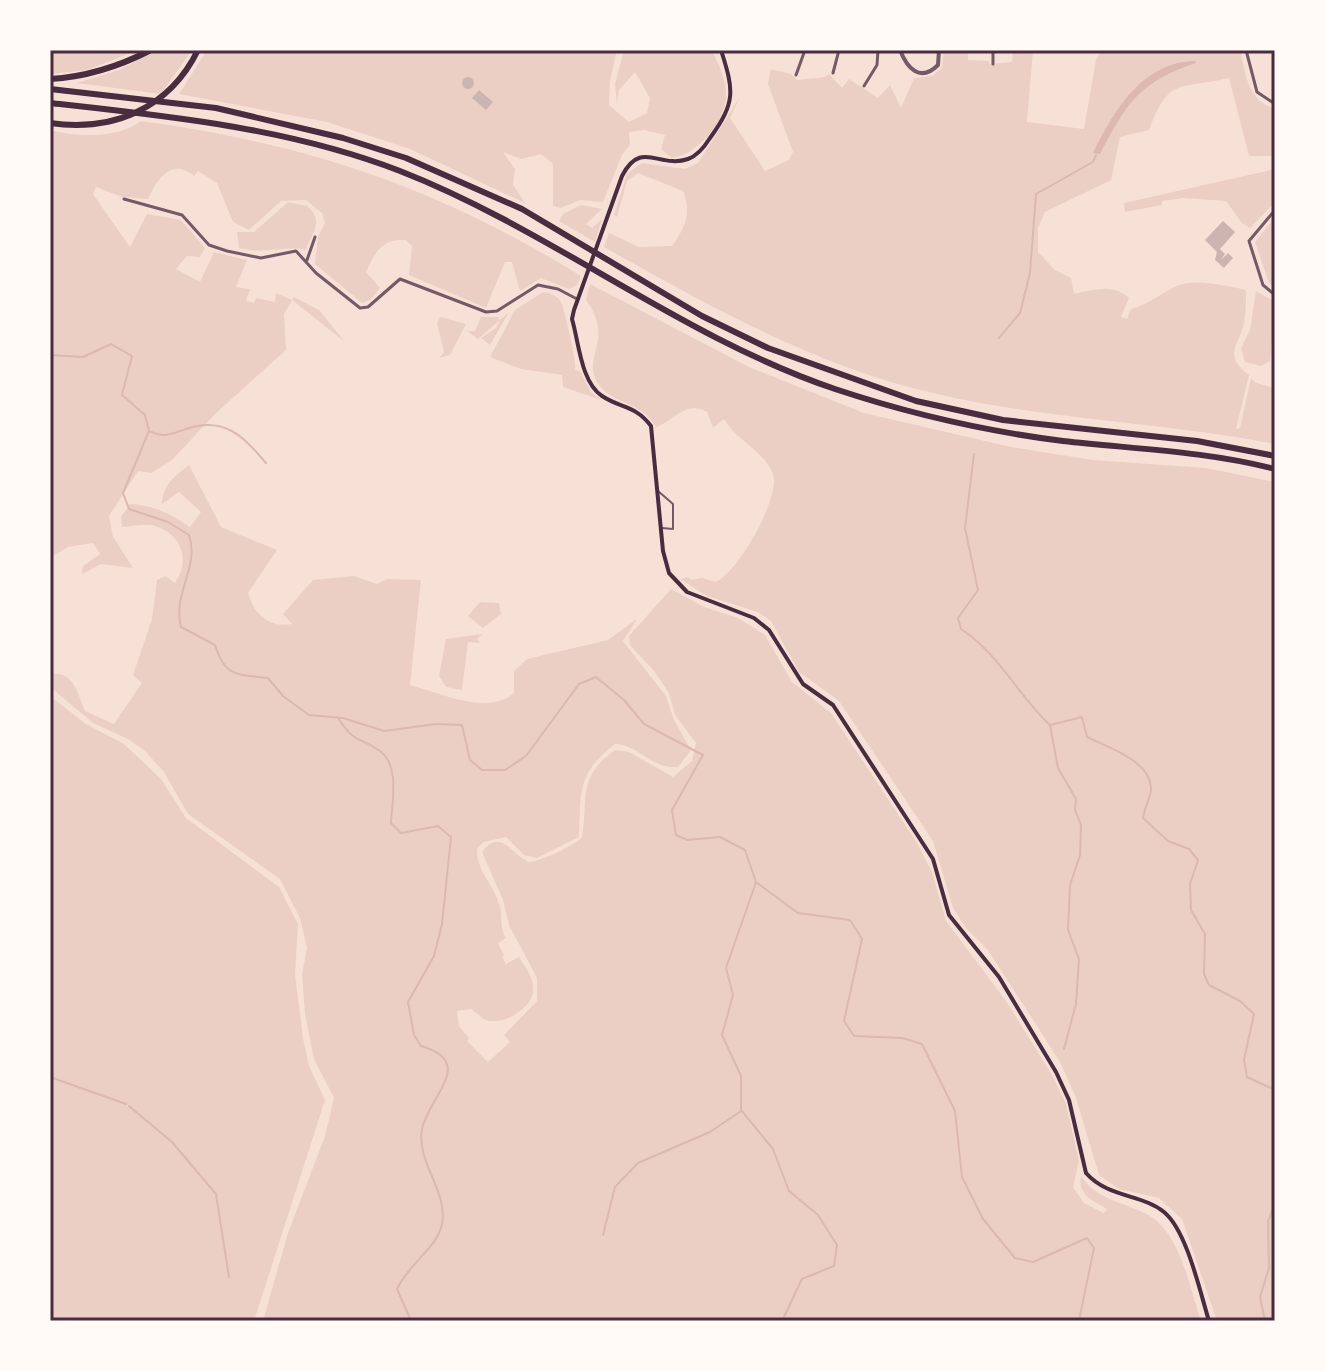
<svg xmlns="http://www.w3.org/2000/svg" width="1325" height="1371" font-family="Barlow,sans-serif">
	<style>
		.green { fill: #ebcfc5 }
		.water { fill: #dcb8b0 }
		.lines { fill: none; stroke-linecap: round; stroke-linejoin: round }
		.stream { stroke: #dcb8b0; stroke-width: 2 }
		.building { fill: #ccb4b1 }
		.service { stroke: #755966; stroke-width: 2 }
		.minor { stroke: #755966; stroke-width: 3 }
		.tertiary { stroke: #755966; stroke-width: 4 }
		.secondary { stroke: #4a2c40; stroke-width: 4 }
		.motorway { stroke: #4a2c40; stroke-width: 6 }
		.neatline { fill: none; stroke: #4a2c40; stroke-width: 3 }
	</style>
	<rect width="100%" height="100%" fill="#f7e1d7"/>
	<path class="green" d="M50,50H138L87,70L50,74Z
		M157,50H192L161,94L77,83L119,70Z
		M207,50H617L610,80L609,105L629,122L647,113L650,98L635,72L619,90L617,103L615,84L624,50H712C718,64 726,78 726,93C728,120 697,155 672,158L661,149L665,135L644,130L629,132L630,145L622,155L603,202L580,200L561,208L553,206V164L541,154L521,159L503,152L515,169L513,185L525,203L410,149L327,122L179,94Z
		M944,50H968V60L989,61V64L1012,62L1013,50H1033L1027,122L1084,129L1096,60L1102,50H1240C1246,74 1247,98 1272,108L1275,156H1249L1229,78C1178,90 1170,76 1149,130L1120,137L1111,180L1045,212L1038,228V252L1055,270L1071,278L1074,294C1094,290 1112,283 1129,298L1121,317L1127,319L1131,309C1149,304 1160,294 1177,286C1196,278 1226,286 1246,290C1246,301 1246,313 1244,324C1238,346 1223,356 1249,375L1236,429L1240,428L1251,378L1256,383L1275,388V444C1163,422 1049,420 937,394C817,367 711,307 604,247L609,233L639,247L672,246C685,228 692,213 683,191L638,173L627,181L617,217L614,215L627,174L642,163L685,169L698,163L740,97L730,118L765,171L789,160L793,152L768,84L771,69L791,74L797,80L825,77L829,74L842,88L849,79L878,98L890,85L901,108L914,78L932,76L942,68Z
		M141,121C309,144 436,187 581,276L577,285L569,289L541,278L520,291L512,262H505L486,308L409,275L412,246L406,240C381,239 376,251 366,272L380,288L370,300L362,303L315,264L318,237L325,223L322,213L306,200L281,201L249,230L233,222L217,183L198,171L194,176C172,157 157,179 148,199L122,197L96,187L93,194L130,247L147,214L181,220L205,248L200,257L187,256L176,269L200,282L214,252L247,260L236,287L250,289L246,301L254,303L256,298L275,302L276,293L292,300L294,297L319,310L345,342L292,300L284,314L286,350L215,414L172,460L151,473L138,471L109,516L113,537L133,568L101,564L82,574L83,566L100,554L93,543L68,547L50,558V130C78,137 117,139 141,121Z
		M1275,169V202L1250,228L1242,223L1226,201L1183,198L1162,201V205L1125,212L1124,203Z
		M288,202L307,206C325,222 312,232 306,250C285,245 262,255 239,248L237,232H254Z
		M581,205L602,209L586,224L592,228L602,219L595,242L559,221L563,214Z
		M1275,217V287L1269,283L1255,242Z
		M590,284L749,367L864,413L1011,447L1093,460L1206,468L1275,482V1321H1217L1182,1219L1159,1198L1119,1189L1099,1175L1076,1098L1060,1062L988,950L966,928L953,908L933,841L839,701L799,672L771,621L758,612L707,596L680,579L688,577L691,580L702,578L715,582C738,574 781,496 773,474C765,452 736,440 724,419L713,428L707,412C685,400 675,421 656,427C641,400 611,405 597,382C582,356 615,340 586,300Z
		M1256,291L1275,302L1270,361L1261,366L1245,362L1241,348L1250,330Z
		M543,292C550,293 555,295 560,300C564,306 577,363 575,370L580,371L591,392L601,400L563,387L562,375L521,369L490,357L515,310Z
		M509,312L490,345L481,338L496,328L500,320L478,339L467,331H475L481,317H498L500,320Z
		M440,317L466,324L450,355L439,358L444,352L437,323Z
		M189,465L221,527L277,550L248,593C254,614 268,628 292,624L283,614L313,580L354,576L377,584L387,579L421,580L410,685C441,693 488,716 514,693V671L527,659L608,640L637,619L623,641L666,696L674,720L691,750L678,767C653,770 639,745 615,744C576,774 581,793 579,837L537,858L524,855L506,837L484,842L477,848C476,871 495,886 500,907C503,918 499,928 506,938L498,943L504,955L502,957L506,964L519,957C526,968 535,979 533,993C530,1009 503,1026 486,1020C482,1019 476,1012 471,1009L457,1011L459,1026L469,1038L467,1041L488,1062L510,1042L504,1035L537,1001V978L509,925L503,900L482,852C500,828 510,852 528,862C540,862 573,846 582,837C589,798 576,778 615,750L629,752L673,777L692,761L696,743L675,715L669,693L654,671L630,645L629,636L671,589L704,607L738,618L765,635L792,682L831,713L917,843L932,872L946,921L1006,1001L1052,1075L1066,1104L1079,1161L1073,1187L1084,1203L1104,1213L1107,1209C1094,1201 1077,1195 1081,1176C1097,1201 1126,1202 1150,1216C1181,1235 1190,1289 1201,1321H263L288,1233L325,1136L334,1098L314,1059L305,1014L302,974L307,948L300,918L280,879L188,814L164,772L145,751L128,739L93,723L50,687V674C74,671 77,692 85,711L114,724L142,683L133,675L152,619L157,580L165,576L175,583C190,561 183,535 155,526C147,523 132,526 122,527L121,517L130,504C154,505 171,514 190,527L201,512L179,492L162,504C163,484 174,477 189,465Z
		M480,602L499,603L501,614L483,628L468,616Z
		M482,634L477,639L480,643L468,642L462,690L446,687L439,676L446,639Z
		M50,696L86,724L124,744L161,779L186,818L279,887L298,924L295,974L303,1038L309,1066L325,1100L254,1321H50Z"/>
	<path class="water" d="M1195,61L1196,63C1139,82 1127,103 1100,154L1093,153C1114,111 1142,62 1195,61Z"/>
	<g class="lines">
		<path class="stream" d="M999,338L1020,313L1030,273L1036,194L1093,162L1096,155
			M50,355L83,357L111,344L132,356L122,395L145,415L149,431L123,493L129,509L168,522L189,535C200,567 172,594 181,627L215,645C225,678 238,674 268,678L283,696L309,715L343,718L384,731L436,724L462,725L470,760L482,770H505L526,756L579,684L596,677L624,700L644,724L703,755L672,810L676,835L687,840L720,837L745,850L756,882L798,913L850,920L862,939L844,1021L854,1036L902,1038L922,1044L955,1111L962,1177L983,1219L1015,1258L1033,1262L1087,1238L1094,1248L1079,1321
			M151,432C166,438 171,434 186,429C224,416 243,436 266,463
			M974,454L965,528L978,590L958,618L961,629C999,654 1017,694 1050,725L1082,717L1087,737C1107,747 1149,760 1151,787C1152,795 1144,808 1143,818L1168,841L1189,849L1198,860L1190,884L1191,910L1205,934L1204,974L1209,985L1240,1001L1254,1014L1244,1060L1247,1077L1275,1090
			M338,718C357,746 357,735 380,751C400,766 392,802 391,823L401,833L438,826L451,837L442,924L434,956L408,1002L414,1035L421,1046C477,1062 429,1096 422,1129C416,1163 448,1190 442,1224C438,1247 409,1263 397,1289L411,1321
			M1050,725L1058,768L1076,799L1075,810L1081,825L1080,855L1070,885L1068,930L1079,959L1076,1004L1064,1049
			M756,882L726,968L733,995L722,1035L741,1076V1110L773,1149L789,1191L818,1215L837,1245L834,1266L802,1279L782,1321
			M50,1077L126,1104
			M129,1106L172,1142L216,1194L229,1277
			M603,1235L615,1187L638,1163L710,1132L741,1111
			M1265,1321L1260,1297L1269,1268L1268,1221L1275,1205"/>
	</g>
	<path class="building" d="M462 83a6 6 0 1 1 12 0a6 6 0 1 1-12 0Z
		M479,90L493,102L486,110L472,98Z
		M1223,221L1235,232L1220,249L1225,254L1221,260L1228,253L1233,258L1224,268L1215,260L1217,252L1205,240Z"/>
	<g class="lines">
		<path class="service" d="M658,491L673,504V529L662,528"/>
		<path class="minor" d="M993,50V64
			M1246,50L1257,92L1275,104
			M833,73L839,50
			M796,75L805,50
			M864,86L877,65L878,50
			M124,199L182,215L209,245L227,251L261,258L296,251L316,273L360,308L368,307L400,279L486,312L497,311L538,285L558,289L577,299
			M1275,210L1249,241L1263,285L1275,295
			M307,260L315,237"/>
		<path class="tertiary" d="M900,50C907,68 920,83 938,65L939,50"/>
		<path class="secondary" d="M721,50C734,91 736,102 710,138C705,146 697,156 688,159C659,169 641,139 622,176L574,310L572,319C579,343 581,382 602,396C622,409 635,405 651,426L663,551L669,573L687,592L754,618L769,630L803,684L833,705L933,859L949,915L999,977L1056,1072L1069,1100L1086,1173C1108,1198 1142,1194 1164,1212C1187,1231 1200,1292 1209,1321"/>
		<path class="motorway" d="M50,79C87,77 118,67 151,50
			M50,89L216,108L343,138L406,158L522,209L702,316L768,348L916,401L1003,420L1197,441L1275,456
			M50,103C168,116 289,128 400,171C551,230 681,337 835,389C910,414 984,431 1063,441C1134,449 1205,451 1275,469
			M50,123C113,132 169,109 198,50"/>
	</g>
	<rect width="1325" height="1371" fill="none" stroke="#fffaf5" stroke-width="104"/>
	<rect x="52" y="52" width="1221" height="1267" class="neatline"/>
</svg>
